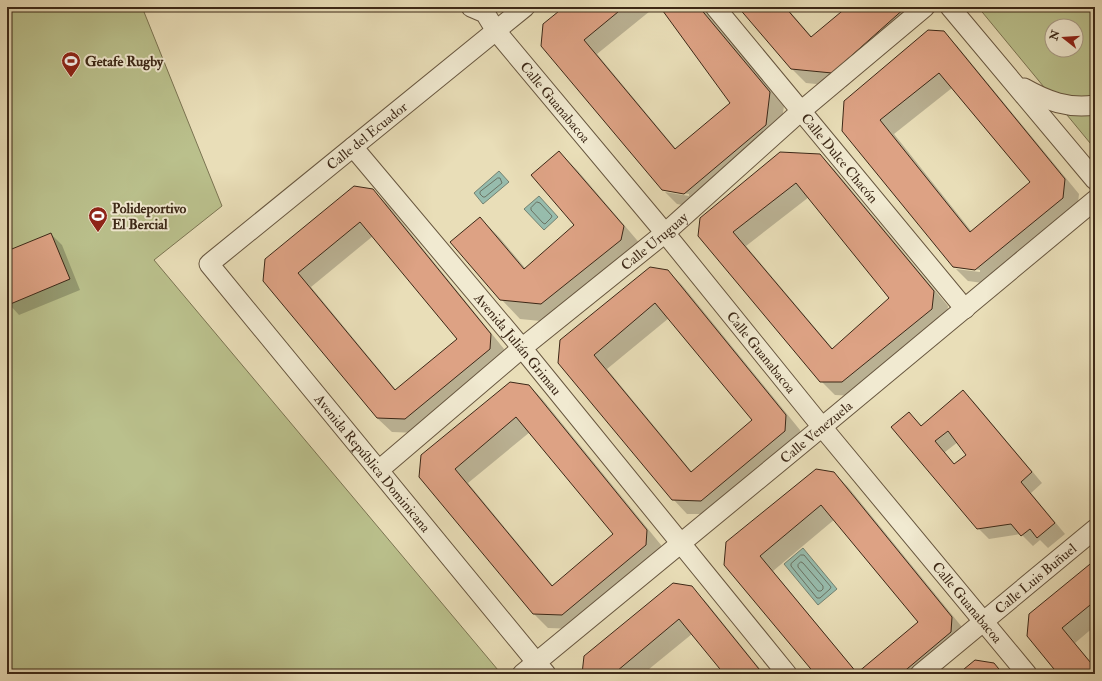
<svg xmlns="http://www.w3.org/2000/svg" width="1102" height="681" font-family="'IM FELL Double Pica',serif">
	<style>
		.green { fill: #bac08c; stroke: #7b7452; fill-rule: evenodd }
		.water { fill: #97bcad; stroke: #738171 }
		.shadow { fill: #0003; fill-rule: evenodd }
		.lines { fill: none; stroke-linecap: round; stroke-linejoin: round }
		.shore { stroke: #6a7262; stroke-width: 1 }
		.building { fill: #dda284; stroke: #3c2817; fill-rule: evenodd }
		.minor-casing { stroke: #67563f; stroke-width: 21 }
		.minor { stroke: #f1ead1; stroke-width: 19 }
		.labels { text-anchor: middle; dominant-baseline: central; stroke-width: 4; stroke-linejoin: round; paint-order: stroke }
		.poi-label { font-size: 14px; font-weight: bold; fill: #3c2817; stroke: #f1ead1; text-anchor: start }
		.street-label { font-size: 14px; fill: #3c2817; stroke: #f1ead1 }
	</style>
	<rect width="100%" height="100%" fill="#e9deb8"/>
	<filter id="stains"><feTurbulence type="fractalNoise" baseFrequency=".005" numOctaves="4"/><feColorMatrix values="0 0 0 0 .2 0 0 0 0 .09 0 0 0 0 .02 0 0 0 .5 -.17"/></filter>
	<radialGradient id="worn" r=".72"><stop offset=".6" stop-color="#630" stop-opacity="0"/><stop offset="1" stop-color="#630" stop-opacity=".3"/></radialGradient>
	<path class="green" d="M7,7H142L222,206L154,260L498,670L493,674H7Z
		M978,7H1095V149ZM1052,26H1076V50H1052Z"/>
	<path class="water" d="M499,171L509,182L483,204L474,193Z
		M539,196L558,217L544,230L524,209Z
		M803,548L837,589L818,605L784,564Z"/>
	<path class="shadow" d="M566,7H655L597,54L676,149L731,103L661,7H701L784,106L779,139L698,208L677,204L665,192L689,196V194L663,190Z
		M740,7H786L812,37L849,7H923V18L846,87L806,83L791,68Z
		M944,32L958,47L1079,194L1077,212L990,284L968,281L956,269L980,272V270L955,266V268L954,267L843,131ZM952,88L1032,183L972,232L894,134Z
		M559,152L578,171L642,246L561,323L520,319L501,299L480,218L499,237L526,269L576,225Z
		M820,155L834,169L948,306L946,323L856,396L835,395L821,381L699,235ZM809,197L891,299L833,349L746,246Z
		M372,189L387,204L504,349L503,363L419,433L392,432L377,418L264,281ZM373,236L458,339L396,390L311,287Z
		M51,234L62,245L80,290L19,315L9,304L7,301V252Z
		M668,271L682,285L800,430L799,445L715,514H687L673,499L559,363ZM669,318L754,420L692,472L607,369Z
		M7,311L10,319L7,321Z
		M529,385L543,400L661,545L660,559L576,629L548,628L534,614L420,477ZM530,432L615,535L553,586L468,483Z
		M963,392L974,402L1042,483L1031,493L1065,534L1048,548L1040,540L1033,546L1021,534L989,539L978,528L909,413L922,426ZM958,442L968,455L955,465L945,452Z
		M834,473L848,487L966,632L932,674H817L725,564ZM835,519L920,622L858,674L773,571Z
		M1095,561V626L1075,643L1095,667V674H1059L1028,636Z
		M691,587L706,602L764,674H725L692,634L643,674H583Z"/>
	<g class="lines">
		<path class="shore" d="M498,178H500L502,183L485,197H483L480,194V192Z
			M537,202L540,203L552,216L551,218L545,224L543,223L531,210V208Z
			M801,555H804L831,587L830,589L820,598H817L791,566V564Z
			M801,562L803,563L823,586V589L821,591H818L798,567V565Z"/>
	</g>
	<path class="building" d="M564,7H624L584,40L675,149L730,103L660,7H699L770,92L766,125L684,194L662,190L541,46L543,24Z
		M738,7H785L811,37L847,7H906L832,73L791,69Z
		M928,30L944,31L1065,179L1063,198L975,270L953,267L842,131L844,101ZM939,73L1030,182L970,232L880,120Z
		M559,151L624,226L621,240L541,304L500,300L450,242L480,217L524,269L574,225L531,175Z
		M780,152L820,154L934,291L932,309L842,382H820L698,236L700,218ZM796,183L889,298L832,349L733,232Z
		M354,186L373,189L491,334L490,349L405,419L377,418L263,281L265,259ZM360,222L457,339L395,390L298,273Z
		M51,233L70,279L8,305L7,251Z
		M650,267L668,270L786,415L785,431L701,501L672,500L558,363L560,340ZM655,303L752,420L691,472L594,355Z
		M510,382L529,385L647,530L646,545L562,615L533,614L419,477L421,455ZM516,417L613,534L552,586L455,469Z
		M963,390L1032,472L1021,482L1055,523L1037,538L1030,529L1021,536L1011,524L977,529L891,427L909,412L921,426ZM948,431L966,455L954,464L935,441Z
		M816,469L834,472L952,617L951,632L901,674H815L724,565L726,542ZM821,505L918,622L857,673L760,556Z
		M1095,560V601L1062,628L1095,668V674H1058L1027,636L1029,614Z
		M673,583L692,586L763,674H724L679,619L617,671L620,674H582L584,656Z
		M975,660L994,663L1003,674H958Z"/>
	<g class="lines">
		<g class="minor-casing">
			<g id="minor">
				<path id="s1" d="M471,7L485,13L496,31L665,233L822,427L1027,674"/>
				<path id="s2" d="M525,7L209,264L546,674"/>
				<path id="s3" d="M715,7L965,309"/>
				<path d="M950,7L1095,180"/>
				<path d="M1024,88C1047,101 1068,109 1095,105"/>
				<path id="s4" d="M353,147L522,348L787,674"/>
				<path id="s5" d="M379,470L522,348L665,233L801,111L925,7"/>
				<path id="s6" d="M522,674L822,427L1095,200"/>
				<path id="s7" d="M920,674L1095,529"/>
			</g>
		</g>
		<use href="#minor" class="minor"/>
	</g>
	<defs>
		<g id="stadium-pin" transform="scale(1)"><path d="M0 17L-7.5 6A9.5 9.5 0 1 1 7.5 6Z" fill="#8f2418" stroke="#f1ead1"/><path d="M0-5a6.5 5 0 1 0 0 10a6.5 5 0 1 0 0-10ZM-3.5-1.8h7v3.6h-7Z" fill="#fff"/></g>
	</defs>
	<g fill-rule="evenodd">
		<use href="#stadium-pin" x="71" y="61"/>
		<use href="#stadium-pin" x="98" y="216"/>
	</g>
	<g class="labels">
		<g class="poi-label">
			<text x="85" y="61">Getafe Rugby</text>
			<text x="112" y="208">Polideportivo<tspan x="112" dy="16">El Bercial</tspan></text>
		</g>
		<g class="street-label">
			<text stroke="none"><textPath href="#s1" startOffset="129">Calle Guanabacoa</textPath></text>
			<text transform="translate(367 136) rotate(-39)">Calle del Ecuador</text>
			<text stroke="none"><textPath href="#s3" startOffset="196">Calle Dulce Chacón</textPath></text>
			<text stroke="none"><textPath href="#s5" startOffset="358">Calle Uruguay</textPath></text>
			<text stroke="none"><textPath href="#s4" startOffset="257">Avenida Julián Grimau</textPath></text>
			<text stroke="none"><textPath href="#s1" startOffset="453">Calle Guanabacoa</textPath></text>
			<text stroke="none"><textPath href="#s6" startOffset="381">Calle Venezuela</textPath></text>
			<text stroke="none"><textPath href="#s2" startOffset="665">Avenida República Dominicana</textPath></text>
			<text stroke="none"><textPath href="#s7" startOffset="150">Calle Luis Buñuel</textPath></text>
			<text stroke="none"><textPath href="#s1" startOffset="777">Calle Guanabacoa</textPath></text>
		</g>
	</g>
	<rect width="1102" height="681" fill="none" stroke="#e9deb8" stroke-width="24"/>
	<rect x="8" y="8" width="1086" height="665" fill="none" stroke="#3c2817" stroke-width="2"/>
	<rect x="12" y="12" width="1078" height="657" fill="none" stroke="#3c2817"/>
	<g transform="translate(1064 38) rotate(287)"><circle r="19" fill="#f1ead1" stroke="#a99c87"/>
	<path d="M0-3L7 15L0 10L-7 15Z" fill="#8f2418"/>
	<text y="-6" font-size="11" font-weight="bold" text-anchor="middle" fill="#3c2817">N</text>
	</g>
	<rect width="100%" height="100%" filter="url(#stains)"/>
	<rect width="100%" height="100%" fill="url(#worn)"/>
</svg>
